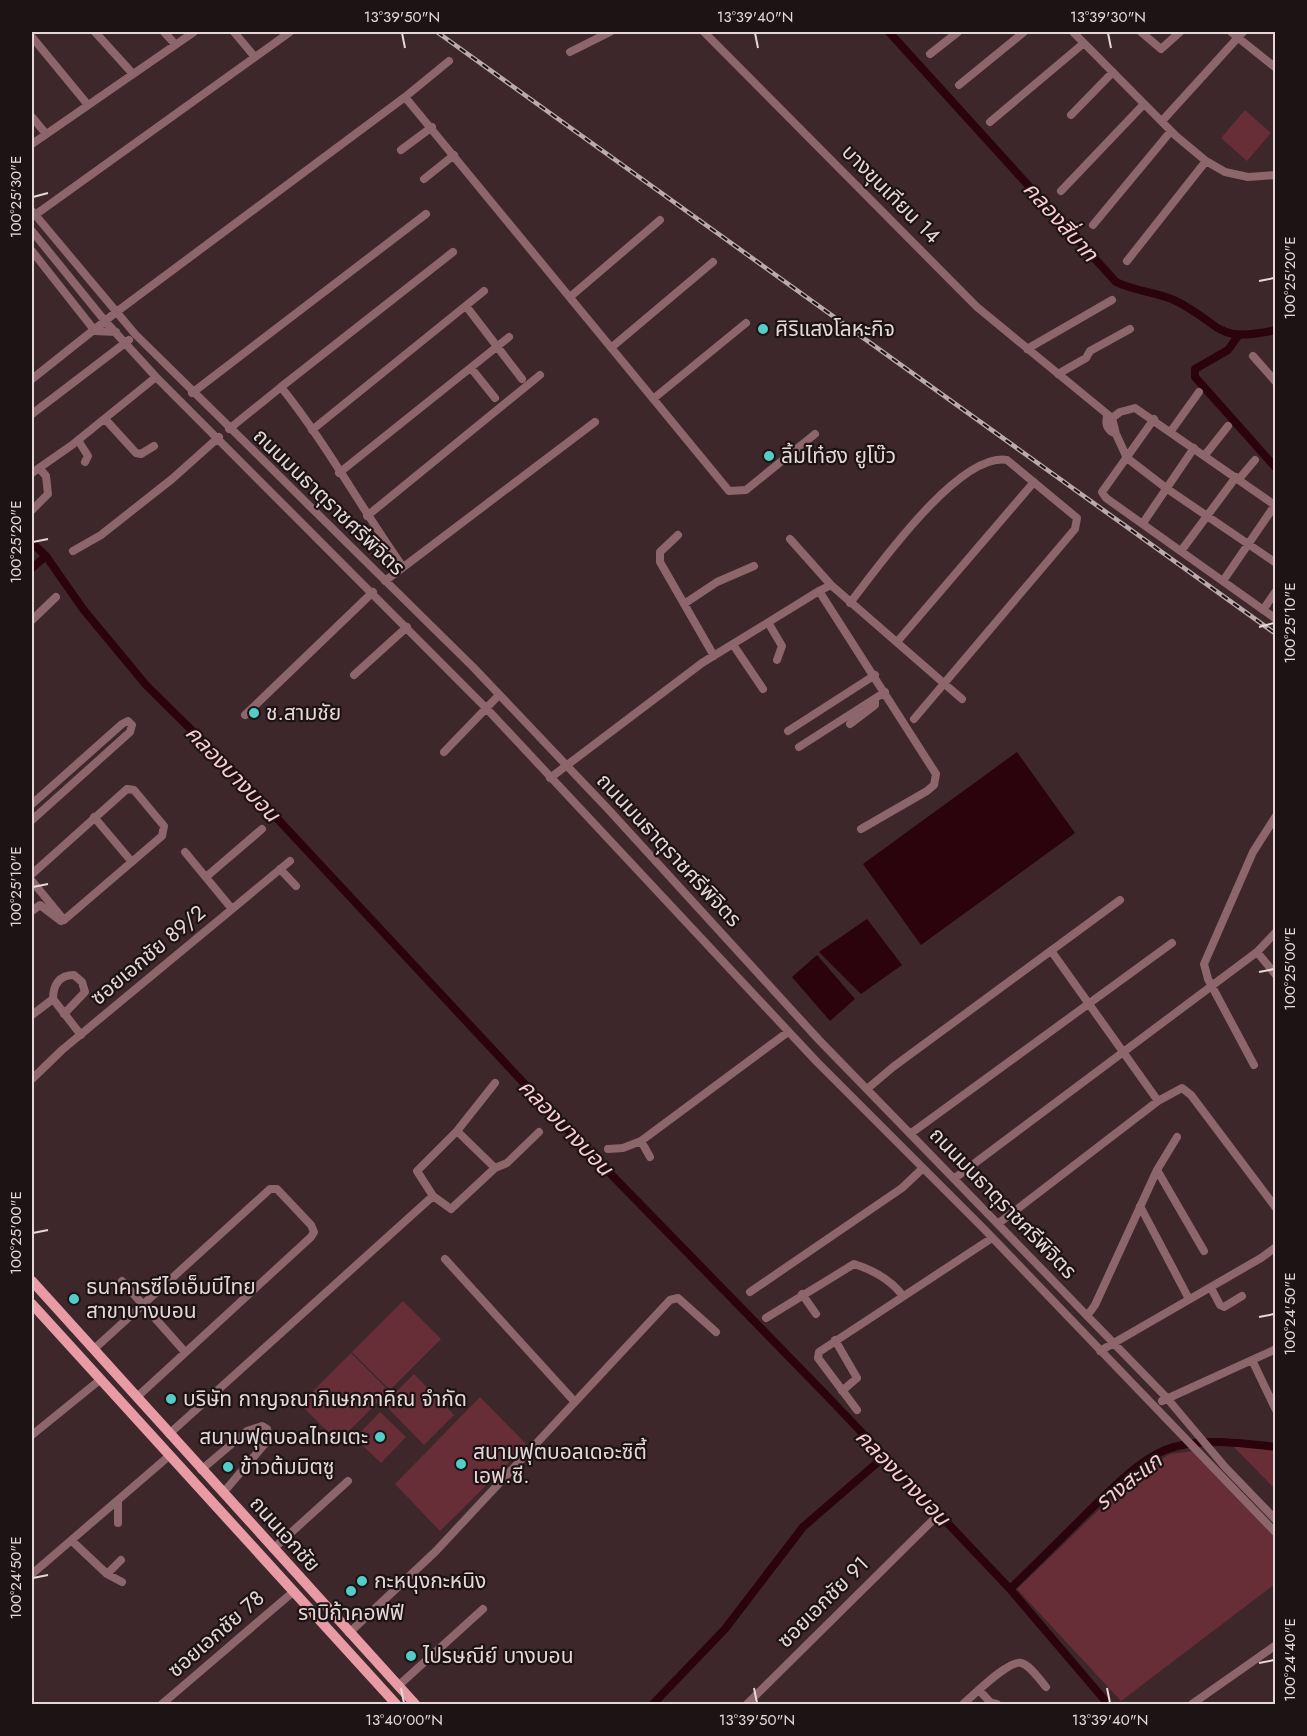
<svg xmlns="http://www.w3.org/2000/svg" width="1307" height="1736" font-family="Jost,'Noto Sans Thai',sans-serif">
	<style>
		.green { fill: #672e38 }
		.water { fill: #2a030c }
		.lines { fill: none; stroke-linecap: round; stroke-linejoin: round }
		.canal { stroke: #2a030c; stroke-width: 8 }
		.minor { stroke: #8c666a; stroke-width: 8 }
		.major { stroke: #e99ba5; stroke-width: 10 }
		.rail-casing { stroke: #bbaaac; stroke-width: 4.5 }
		.rail { stroke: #1d1314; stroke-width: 2; stroke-dasharray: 7; stroke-linecap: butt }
		.ticks { fill: none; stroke: #e6d7d8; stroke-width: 2 }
		.poi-dot { fill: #54cdc8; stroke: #1d1314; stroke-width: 2 }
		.labels { text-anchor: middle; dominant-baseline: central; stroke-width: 4.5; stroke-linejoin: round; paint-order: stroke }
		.street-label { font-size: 21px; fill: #e6d7d8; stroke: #1d1314 }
		.poi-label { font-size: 21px; fill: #e6d7d8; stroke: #1d1314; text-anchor: start }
		.water-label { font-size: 22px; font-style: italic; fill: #fccbd0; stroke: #1d1314 }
		.neatline { fill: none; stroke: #e6d7d8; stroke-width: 2 }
		.ticks-label { font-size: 15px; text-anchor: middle; fill: #e6d7d8 }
	</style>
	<rect width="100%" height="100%" fill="#3d272a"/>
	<path class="green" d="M1245,110L1271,133L1247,161L1221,138Z
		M403,1301L441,1339L390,1390L352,1352Z
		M351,1353L389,1391L338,1442L300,1404Z
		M414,1374L454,1415L424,1445L384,1404Z
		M480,1397L527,1445L440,1531L395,1484Z
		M380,1412L406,1437L381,1463L355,1438Z
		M1225,1438L1275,1443V1489Z
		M1193,1451L1275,1538V1584L1121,1701L1017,1589L1131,1479L1170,1454Z"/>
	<path class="water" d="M1017,752L1075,833L921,945L863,864Z
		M867,919L902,965L861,994L819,952Z
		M817,955L855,999L830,1021L792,977Z"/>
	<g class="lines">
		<path class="canal" d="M889,32L1116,282C1136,292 1160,292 1178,302C1225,327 1215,343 1276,330
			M1238,336L1228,350L1195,369V377L1276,468
			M32,543L46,556L83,609L146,685L231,769L562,1124L830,1399L1010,1589L1108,1704
			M32,568L46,556
			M1010,1589C1036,1564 1061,1539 1086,1514C1109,1492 1135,1463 1165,1450C1198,1437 1241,1443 1276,1447
			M653,1704L725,1629L803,1527L885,1456"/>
		<path class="minor" d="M95,32L133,74
			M164,32L175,44
			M234,32L254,56
			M704,32L977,307L1112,418L1116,434L1127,458L1166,488L1276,563
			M1073,32L1176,136L1206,161L1225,172L1248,177L1276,175
			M1141,32L1161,49L1180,32
			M1231,32L1276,68
			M32,37L88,105
			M570,52L610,32
			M930,54L958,32
			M959,85L1024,32
			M405,97L449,61
			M1071,115L1113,72
			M32,117L46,134
			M1162,121L1243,32
			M990,122L1084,43
			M32,144L194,32
			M401,150L432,127
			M424,179L454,155
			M1061,191L1144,104
			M32,211L135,334L473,667L608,809L819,1040L1166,1397L1225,1467L1276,1520
			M35,215L290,32
			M1093,225L1171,131
			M32,231L105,321L156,377L487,709L817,1062L984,1229L1276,1533
			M32,251L95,331L116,332
			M1127,261L1206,161
			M570,297L660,220
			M466,306L522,379
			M612,347L713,262
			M1027,349L1112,300
			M1253,356L1276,382
			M471,368L495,398
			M1058,374L1086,358L1090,351L1130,329
			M32,379L115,313L405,97L729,491L746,490L815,434
			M281,387L453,252
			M192,393L426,214
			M653,399L746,323
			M32,414L129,340
			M1107,416C1105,425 1108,431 1116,434
			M1112,418L1120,412L1135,408L1276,506
			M105,419L136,453L141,454L154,446
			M1154,419L1102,492L1106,498L1276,619
			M229,429L281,387C326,443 361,508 403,567
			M312,430L484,291
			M1171,431L1199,392
			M78,440L88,456L85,462
			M1205,455L1228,426
			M32,473L72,445L156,377
			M339,473L509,337
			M1239,479L1255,460
			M32,510L48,494L46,476L39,468
			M367,516L540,375
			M1143,523L1194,448
			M678,535L660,552V562L714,656
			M790,539L831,585
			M73,551L101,535L172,479L219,437
			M1181,551L1236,477
			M385,581L595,422
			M1223,581L1275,505
			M819,591L831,585L962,699
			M850,603C878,567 959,452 1007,460L1077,518L1075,529L914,719
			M684,604L717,582L754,566
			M1263,610L1276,591
			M32,620L56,597
			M769,624L782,646L777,660
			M897,642L1034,482
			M734,646L763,689
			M354,675L407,627
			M245,715L373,592
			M850,724L875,705V699
			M788,731L875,675
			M799,747L885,692
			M444,752L499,695
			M550,778L702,663L819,591L936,774L934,785L927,791L861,829
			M32,804L122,724L128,721L132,725L130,732L32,820
			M94,817L132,862
			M185,852L232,909
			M280,869L296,886
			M32,874L127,789L134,790L164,826L162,836L64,920
			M206,877L262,829
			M32,881L64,920
			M32,911L40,905L61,921
			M1052,952L1158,1101
			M1257,952L1276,975
			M64,1014L85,992L82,982L74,975C59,975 53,985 53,999L81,1035
			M32,1015L53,999
			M1254,1065L1208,979L1204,964L1253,852L1276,816
			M32,1079L62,1050L290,861
			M867,1089L893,1067L1120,900
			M457,1131L495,1083
			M910,1134L1172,943
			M641,1141L650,1157
			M608,1149L623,1148L641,1141L788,1032
			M495,1168L457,1131L417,1171L433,1196L451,1209L495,1168L507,1163L539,1132
			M1157,1170L1204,1251
			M955,1178L1257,952L1276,932
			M1140,1206L1189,1299
			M999,1223L1158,1101L1182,1088L1191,1095L1276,1208
			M445,1259L574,1401
			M122,1281L185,1352
			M1211,1288L1220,1305L1224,1307L1242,1296
			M750,1292L902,1188L922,1169
			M802,1294L816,1314
			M1087,1316L1095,1305L1157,1170L1177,1137
			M766,1318L854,1264C873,1270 891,1280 903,1296
			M835,1340L857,1378L842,1391
			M94,1349L270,1189H277L311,1225L314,1232L311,1237L137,1397
			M1100,1351L1261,1258L1276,1247
			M1252,1360L1276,1410
			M1162,1401L1276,1349
			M857,1410L818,1358L819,1352L992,1238
			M169,1434L433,1196
			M32,1435L101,1379
			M201,1470L247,1431L262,1426L267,1429L269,1439L223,1493
			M118,1523V1501
			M72,1541L107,1574L122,1582
			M273,1549L348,1481
			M32,1574L169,1456
			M107,1574L121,1560
			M349,1633L436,1551L670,1300L678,1298L716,1332
			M398,1686L483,1609
			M979,1690L990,1702L997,1704
			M162,1704L293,1592
			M747,1704L937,1516
			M963,1704C974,1695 1008,1660 1021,1663C1030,1665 1040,1680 1046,1687
			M1192,1704L1276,1645"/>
		<path class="major" d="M32,1281L415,1704
			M32,1304L396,1704"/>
		<g class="rail-casing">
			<path id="rail" d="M437,32L1276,634"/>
		</g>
		<use href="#rail" class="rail"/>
	</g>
	<path class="ticks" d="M402,33L405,48M755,33L758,48M1108,33L1111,48M33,197L48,193M1259,281L1274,278M33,542L48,539M1259,627L1274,623M33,887L48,884M1259,972L1274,969M33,1233L48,1230M1259,1317L1274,1314M33,1578L48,1575M1259,1663L1274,1660M401,1688L404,1703M754,1688L757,1703M1107,1688L1110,1703"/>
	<g class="poi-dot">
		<circle cx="763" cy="329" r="6"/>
		<circle cx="769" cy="456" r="6"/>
		<circle cx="254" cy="713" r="6"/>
		<circle cx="74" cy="1299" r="6"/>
		<circle cx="171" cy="1399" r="6"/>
		<circle cx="380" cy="1437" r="6"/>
		<circle cx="461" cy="1464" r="6"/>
		<circle cx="228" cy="1467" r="6"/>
		<circle cx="362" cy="1581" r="6"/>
		<circle cx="351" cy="1591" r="6"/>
		<circle cx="411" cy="1656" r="6"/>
	</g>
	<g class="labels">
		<g class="street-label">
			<text transform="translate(891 194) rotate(45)">บางขุนเทียน 14</text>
			<text transform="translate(329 502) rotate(44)">ถนนมนธาตุราชศรีพิจิตร</text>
			<text transform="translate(669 850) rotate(47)">ถนนมนธาตุราชศรีพิจิตร</text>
			<text transform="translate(148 955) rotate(-40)">ซอยเอกชัย 89/2</text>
			<text transform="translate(1003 1203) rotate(46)">ถนนมนธาตุราชศรีพิจิตร</text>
			<text transform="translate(285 1534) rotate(48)">ถนนเอกชัย</text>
			<text transform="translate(823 1602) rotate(-45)">ซอยเอกชัย 91</text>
			<text transform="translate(216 1634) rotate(-41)">ซอยเอกชัย 78</text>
		</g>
		<g class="poi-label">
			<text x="775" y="329">ศิริแสงโลหะกิจ</text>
			<text x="781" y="456">ลิ้มไท๋ฮง ยูโบ๊ว</text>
			<text x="266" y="713">ช.สามชัย</text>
			<text x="86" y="1287">ธนาคารซีไอเอ็มบีไทย<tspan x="86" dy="24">สาขาบางบอน</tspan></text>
			<text x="183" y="1399">บริษัท กาญจณาภิเษกภาคิณ จำกัด</text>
			<text x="368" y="1437" text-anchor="end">สนามฟุตบอลไทยเตะ</text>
			<text x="473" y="1452">สนามฟุตบอลเดอะซิตี้<tspan x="473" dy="24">เอฟ.ซี.</tspan></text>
			<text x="240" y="1467">ข้าวต้มมิตซู</text>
			<text x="374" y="1581">กะหนุงกะหนิง</text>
			<text x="351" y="1613" text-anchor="middle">ราบิก้าคอฟฟี</text>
			<text x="423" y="1656">ไปรษณีย์ บางบอน</text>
		</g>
		<g class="water-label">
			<text transform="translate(1061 221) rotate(48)">คลองสี่บาท</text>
			<text transform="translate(233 773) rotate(46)">คลองบางบอน</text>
			<text transform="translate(566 1127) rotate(46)">คลองบางบอน</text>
			<text transform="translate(903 1477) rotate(46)">คลองบางบอน</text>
			<text transform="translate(1128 1481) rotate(-38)">รางสะแก</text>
		</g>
	</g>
	<rect width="1307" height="1736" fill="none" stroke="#1d1314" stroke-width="66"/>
	<rect x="33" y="33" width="1241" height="1670" class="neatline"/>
	<g class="ticks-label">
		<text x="402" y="22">13°39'50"N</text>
		<text x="755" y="22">13°39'40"N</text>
		<text x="1108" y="22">13°39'30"N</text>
		<text transform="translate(16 197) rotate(-90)" y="5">100°25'30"E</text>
		<text transform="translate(1290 278) rotate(-90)" y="5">100°25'20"E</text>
		<text transform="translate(16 542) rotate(-90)" y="5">100°25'20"E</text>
		<text transform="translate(1290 623) rotate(-90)" y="5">100°25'10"E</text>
		<text transform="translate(16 887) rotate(-90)" y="5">100°25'10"E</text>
		<text transform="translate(1290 969) rotate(-90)" y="5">100°25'00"E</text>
		<text transform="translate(16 1233) rotate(-90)" y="5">100°25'00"E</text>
		<text transform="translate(1290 1314) rotate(-90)" y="5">100°24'50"E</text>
		<text transform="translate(16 1578) rotate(-90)" y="5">100°24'50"E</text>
		<text transform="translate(1290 1660) rotate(-90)" y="5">100°24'40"E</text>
		<text x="404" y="1725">13°40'00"N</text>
		<text x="757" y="1725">13°39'50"N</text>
		<text x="1110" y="1725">13°39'40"N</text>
	</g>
</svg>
